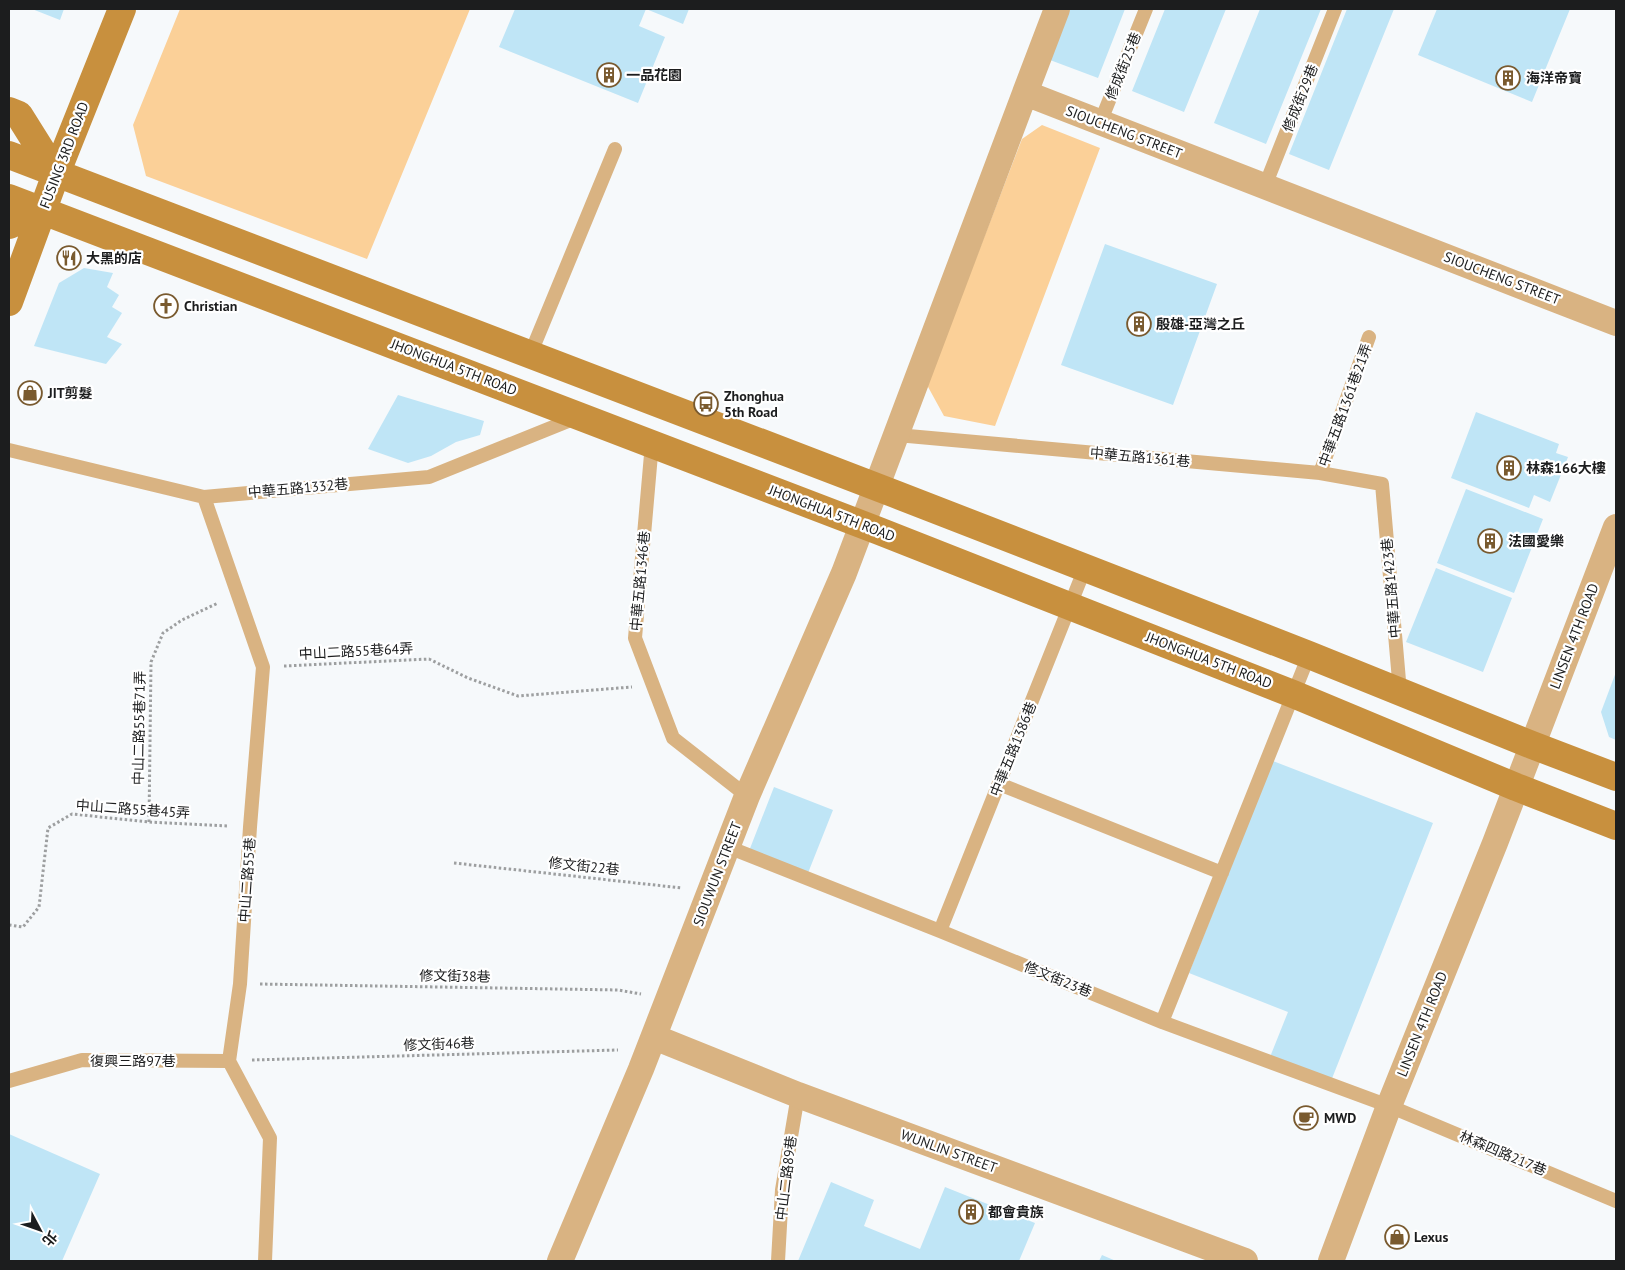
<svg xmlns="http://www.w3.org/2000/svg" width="1625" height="1270" font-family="'PT Sans','Noto Sans TC',sans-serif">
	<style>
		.green { fill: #fbd098 }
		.building { fill: #bfe5f6 }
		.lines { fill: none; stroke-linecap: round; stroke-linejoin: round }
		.path { stroke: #9d9fa0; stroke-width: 3; stroke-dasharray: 2.5 2.5; stroke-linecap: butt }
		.lane { stroke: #d9b382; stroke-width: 14 }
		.street { stroke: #d9b382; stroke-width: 26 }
		.secondary { stroke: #c8903e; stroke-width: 28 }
		.labels { text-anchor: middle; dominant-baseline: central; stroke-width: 4.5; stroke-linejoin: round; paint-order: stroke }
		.street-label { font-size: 14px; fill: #1c1d1e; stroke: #fff }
		.poi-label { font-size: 14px; font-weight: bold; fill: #1c1d1e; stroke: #fff; text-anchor: start }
	</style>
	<rect width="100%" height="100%" fill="#f6f9fb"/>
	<path class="green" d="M180,9H470L367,259L146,176L133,125Z
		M1042,125L1100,148L995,426L944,416L927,385L1022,139Z"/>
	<path class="building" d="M32,9H64L60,20Z
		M515,9H646L639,26L665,37L638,103L499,47Z
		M646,9H689L683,24Z
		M1070,9H1125L1098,78L1050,60Z
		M1165,9H1226L1184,112L1132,91Z
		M1260,9H1321L1266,144L1214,123Z
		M1347,9H1394L1329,170L1289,154Z
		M1437,9H1570L1532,102L1418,55Z
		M1105,244L1217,284L1173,405L1061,365Z
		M84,268L113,273L107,287L119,295L112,307L122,313L107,337L122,344L106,364L34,346L59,283Z
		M398,395L484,421L480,435L456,442L431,456L408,463L368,449Z
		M1476,412L1559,444L1556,453L1568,457L1550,502L1534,495L1529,508L1451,478Z
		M1466,489L1543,519L1514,593L1437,563Z
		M1436,568L1512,598L1483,672L1406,642Z
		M1616,672V740L1609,737L1601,712Z
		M1273,761L1433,823L1331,1081L1270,1057L1288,1012L1189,973Z
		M774,787L833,810L808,873L749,851Z
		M9,1134L100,1174L62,1261H9Z
		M831,1182L874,1200L864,1226L920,1249L945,1187L1035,1223L1019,1261H798Z
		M1102,1255L1116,1261H1099Z"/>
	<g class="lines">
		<path class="path" d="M284,666L429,659L468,678L518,696L632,687
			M149,822L151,662L163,633L182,620L218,603
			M454,863L682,888
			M9,925L23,927L39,907L48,828L72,814L149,822L229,826
			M260,984L618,990L641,994
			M252,1060L618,1050"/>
		<path class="lane" d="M1100,123L1146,9
			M1265,186L1335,9
			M530,355L615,149
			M897,435L1320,473L1382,484L1400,692
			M652,443L635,638L673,738L747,796
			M9,450L204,497L429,477L578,417
			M1320,473L1369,337
			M204,497L263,667L250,827L240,984L229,1061L270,1138L265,1261
			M999,784L1222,873
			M728,847L940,931L1162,1022L1389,1106L1616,1201
			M940,931L1085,568
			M1162,1022L1309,655
			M9,1081L82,1060L229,1061
			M778,1261L782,1190L798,1095"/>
		<path class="street" d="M1025,93L1057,9
			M654,1037L798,1095L1245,1261
			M560,1261L641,1069L747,796L844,573L1025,93L1616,323
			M1331,1261L1389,1106L1495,843L1616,527"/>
		<path class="secondary" d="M9,111L19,115L56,174
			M9,155L895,494L1309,655L1532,745L1616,777
			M9,198L879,531L1293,694L1516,787L1616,826
			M9,225L42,211
			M9,302L56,174L122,9"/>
	</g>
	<defs>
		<g id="building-ring" transform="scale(1.25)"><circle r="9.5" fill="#fff" stroke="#795a2f" stroke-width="1.5"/><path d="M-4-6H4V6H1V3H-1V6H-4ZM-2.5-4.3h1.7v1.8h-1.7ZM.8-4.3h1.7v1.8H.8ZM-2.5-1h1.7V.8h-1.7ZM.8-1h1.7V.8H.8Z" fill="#795a2f"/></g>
		<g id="restaurant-ring" transform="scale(1.25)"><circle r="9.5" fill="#fff" stroke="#795a2f" stroke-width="1.5"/><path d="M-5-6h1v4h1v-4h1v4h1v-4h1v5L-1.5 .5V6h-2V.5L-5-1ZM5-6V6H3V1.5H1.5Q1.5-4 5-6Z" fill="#795a2f"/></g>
		<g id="church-ring" transform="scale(1.25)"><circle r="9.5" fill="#fff" stroke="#795a2f" stroke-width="1.5"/><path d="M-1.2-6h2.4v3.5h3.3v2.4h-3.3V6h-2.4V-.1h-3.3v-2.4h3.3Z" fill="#795a2f"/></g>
		<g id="shop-ring" transform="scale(1.25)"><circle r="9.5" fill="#fff" stroke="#795a2f" stroke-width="1.5"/><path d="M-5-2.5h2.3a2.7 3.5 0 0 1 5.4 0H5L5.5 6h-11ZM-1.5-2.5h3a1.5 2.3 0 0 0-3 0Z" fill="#795a2f"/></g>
		<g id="bus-ring" transform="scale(1.25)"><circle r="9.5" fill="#fff" stroke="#795a2f" stroke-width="1.5"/><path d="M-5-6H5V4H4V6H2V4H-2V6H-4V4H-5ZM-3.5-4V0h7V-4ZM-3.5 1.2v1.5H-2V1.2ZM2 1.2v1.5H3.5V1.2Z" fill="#795a2f"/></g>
		<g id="cafe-ring" transform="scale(1.25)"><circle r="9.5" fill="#fff" stroke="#795a2f" stroke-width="1.5"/><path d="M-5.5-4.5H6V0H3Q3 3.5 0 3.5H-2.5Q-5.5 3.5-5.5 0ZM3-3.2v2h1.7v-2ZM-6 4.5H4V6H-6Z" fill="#795a2f"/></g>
	</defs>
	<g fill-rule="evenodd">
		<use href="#building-ring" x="609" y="75"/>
		<use href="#building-ring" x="1508" y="78"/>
		<use href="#restaurant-ring" x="69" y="258"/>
		<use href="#church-ring" x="166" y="306"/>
		<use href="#building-ring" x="1139" y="324"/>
		<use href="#shop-ring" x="30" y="393"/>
		<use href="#bus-ring" x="706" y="404"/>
		<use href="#building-ring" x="1509" y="468"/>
		<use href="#building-ring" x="1490" y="541"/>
		<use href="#cafe-ring" x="1306" y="1118"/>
		<use href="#building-ring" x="971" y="1212"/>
		<use href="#shop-ring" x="1397" y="1237"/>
	</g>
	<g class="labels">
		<g class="street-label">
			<text transform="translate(1123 66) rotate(-68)">修成街25巷</text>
			<text transform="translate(1300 98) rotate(-68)">修成街29巷</text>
			<text transform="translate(1124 132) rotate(21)">SIOUCHENG STREET</text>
			<text transform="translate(64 155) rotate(-69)">FUSING 3RD ROAD</text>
			<text transform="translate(1502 278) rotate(21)">SIOUCHENG STREET</text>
			<text transform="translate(454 367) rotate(21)">JHONGHUA 5TH ROAD</text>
			<text transform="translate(1345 405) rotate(-70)">中華五路1361巷21弄</text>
			<text transform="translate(1140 457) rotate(5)">中華五路1361巷</text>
			<text transform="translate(298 488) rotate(-5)">中華五路1332巷</text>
			<text transform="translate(832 513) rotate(21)">JHONGHUA 5TH ROAD</text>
			<text transform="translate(640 581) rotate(-85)">中華五路1346巷</text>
			<text transform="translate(1391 588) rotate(-95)">中華五路1423巷</text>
			<text transform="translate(1574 636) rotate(-69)">LINSEN 4TH ROAD</text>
			<text transform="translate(356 651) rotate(-3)">中山二路55巷64弄</text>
			<text transform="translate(1209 660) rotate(21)">JHONGHUA 5TH ROAD</text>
			<text transform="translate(139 728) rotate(-89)">中山二路55巷71弄</text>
			<text transform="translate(1013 749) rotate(-68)">中華五路1386巷</text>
			<text transform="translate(133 809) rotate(4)">中山二路55巷45弄</text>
			<text transform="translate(584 866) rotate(6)">修文街22巷</text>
			<text transform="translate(717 874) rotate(-69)">SIOUWUN STREET</text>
			<text transform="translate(247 880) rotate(-86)">中山二路55巷</text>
			<text transform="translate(455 976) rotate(1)">修文街38巷</text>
			<text transform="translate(1058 979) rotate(22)">修文街23巷</text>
			<text transform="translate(1422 1024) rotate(-68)">LINSEN 4TH ROAD</text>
			<text transform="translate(439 1044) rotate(-2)">修文街46巷</text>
			<text x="133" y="1061">復興三路97巷</text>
			<text transform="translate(949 1151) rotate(20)">WUNLIN STREET</text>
			<text transform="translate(1503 1153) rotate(23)">林森四路217巷</text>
			<text transform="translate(786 1178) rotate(-83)">中山二路89巷</text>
		</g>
		<g class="poi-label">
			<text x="626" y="75">一品花園</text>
			<text x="1526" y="78">海洋帝寶</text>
			<text x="86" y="258">大黑的店</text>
			<text x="184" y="306">Christian</text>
			<text x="1156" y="324">殷雄-亞灣之丘</text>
			<text x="48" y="393">JIT剪髮</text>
			<text x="724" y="396">Zhonghua<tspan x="724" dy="16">5th Road</tspan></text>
			<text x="1526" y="468">林森166大樓</text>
			<text x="1508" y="541">法國愛樂</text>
			<text x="1324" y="1118">MWD</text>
			<text x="988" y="1212">都會貴族</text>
			<text x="1414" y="1237">Lexus</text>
		</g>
	</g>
	<rect width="1625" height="1270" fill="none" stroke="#1c1d1e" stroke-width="20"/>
	<g transform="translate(40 1230) rotate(131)" stroke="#ffffff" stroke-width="4" paint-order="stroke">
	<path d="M0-4L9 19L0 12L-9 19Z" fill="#1c1d1e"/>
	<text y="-8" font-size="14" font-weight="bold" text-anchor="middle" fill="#1c1d1e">北</text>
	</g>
</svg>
